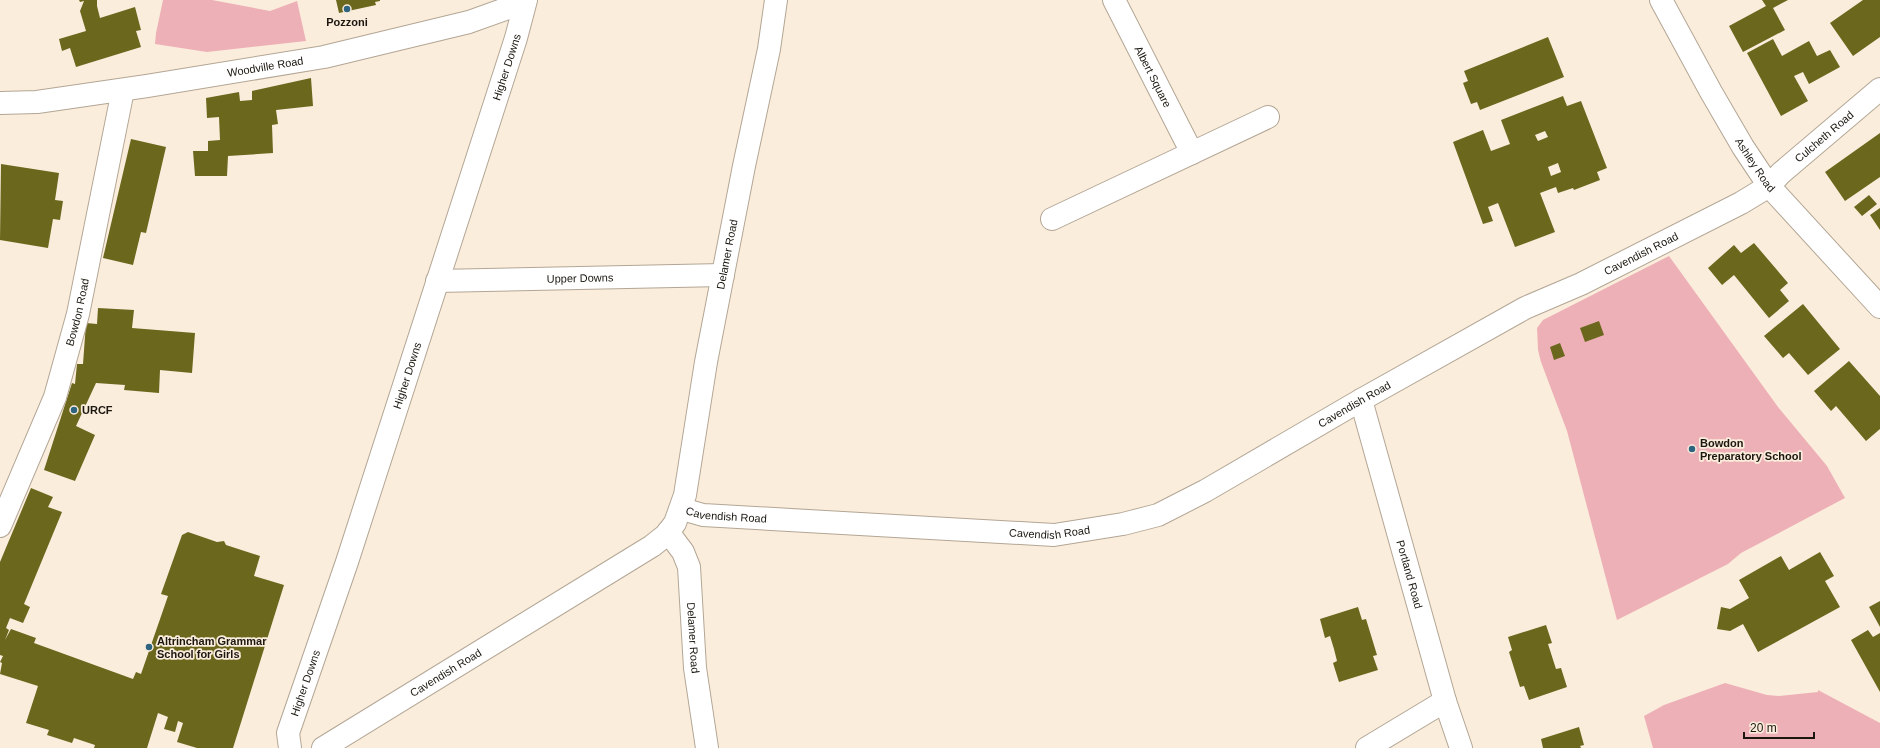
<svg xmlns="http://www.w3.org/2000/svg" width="1880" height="748" font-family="Arial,sans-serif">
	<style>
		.green { fill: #eeb0b7 }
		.building { fill: #6b671d; fill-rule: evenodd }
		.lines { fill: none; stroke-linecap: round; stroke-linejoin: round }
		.street-casing { stroke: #b3a695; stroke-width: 24 }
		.secondary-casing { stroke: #b3a695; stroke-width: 24 }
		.street { stroke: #fff; stroke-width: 22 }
		.secondary { stroke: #fff; stroke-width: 22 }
		.poi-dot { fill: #2f6480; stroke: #fbeddc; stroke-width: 1.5 }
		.labels { text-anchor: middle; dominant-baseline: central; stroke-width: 3.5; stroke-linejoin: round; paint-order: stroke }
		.poi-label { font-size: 11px; font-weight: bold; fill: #1b1710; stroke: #fbeddc; text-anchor: start }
		.street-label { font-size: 11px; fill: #1b1710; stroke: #fbeddc }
	</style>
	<rect width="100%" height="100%" fill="#fbeddc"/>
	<path class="green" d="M163,0H212L270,11L297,1L306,41L207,52L155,44L156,33Z
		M1669,256L1778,407L1827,466L1845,498L1741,553L1728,564L1617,620L1567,431L1541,362L1538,350L1537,328L1543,320Z
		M1725,683L1767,695L1779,696L1818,692V690L1880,723V748H1653L1644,716L1664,705Z"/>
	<path class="building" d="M79,0H97V6L100,18L135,7L141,30L136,31L141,47L76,67L70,48L62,51L59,39L86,31L80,11L84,1L80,2Z
		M336,0H380V1L375,2L376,5L339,13Z
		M1762,0H1788L1773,8L1785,30L1743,52L1729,26L1766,6Z
		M1863,0H1880V37L1853,56L1830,23Z
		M1548,37L1564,77L1480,110L1477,102L1471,104L1463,83L1468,81L1464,71Z
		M1773,39L1782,56L1809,41L1817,56L1830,50L1840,67L1809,84L1803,72L1794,76L1808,101L1781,116L1747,53Z
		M311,78L313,106L276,110L278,124L272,125L273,153L228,156L227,176H195L193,151H208V141L220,140L219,117L207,118L206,98L239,92L240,101L252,100V91Z
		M1563,96L1567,106L1581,101L1607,168L1597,172L1600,180L1574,190L1573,188L1558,193L1556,187L1540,193L1555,232L1515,247L1498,203L1488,207L1493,221L1483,224L1453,142L1483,130L1491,151L1510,144L1501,120ZM1545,131L1548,137L1538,141L1535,135ZM1558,163L1561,172L1551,176L1548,167Z
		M1880,133V177L1845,201L1825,172Z
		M131,139L166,147L146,233L141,232L133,265L103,258Z
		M1,164L59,173L55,200L63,201L60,220L53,219L48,248L0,240Z
		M1869,195L1877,204L1862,216L1854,207Z
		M1880,208V230L1870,215Z
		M1754,243L1788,283L1780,290L1789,301L1769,318L1734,275L1722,285L1708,268L1734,245L1741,253Z
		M1803,304L1840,349L1808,375L1789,353L1783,358L1764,336Z
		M98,308L134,310L132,328L195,333L192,373L160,370L159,393L124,390L125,385L96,383L76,426L95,435L75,481L44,470L72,383L75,384L77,364H83L86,323L97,324Z
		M1599,321L1604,335L1585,342L1580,328Z
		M1560,343L1565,356L1554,360L1550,347Z
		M1849,361L1880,396V429L1866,441L1836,406L1831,411L1814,391Z
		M31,488L53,497L48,507L62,512L24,604L30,607L23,623L10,618L6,628L9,630L5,640L11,629L36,638L34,643L133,679L136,672L141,674L168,596L161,594L182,535L188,532L217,542L224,541L226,545L260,556L254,576L284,585L233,748H197L177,742L183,723L178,721L175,732L164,729L168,717L158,713L147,748H94L95,745L74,738L72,743L47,735L49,730L26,723L38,686L0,674L2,663L0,662L3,656L0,655V562Z
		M1820,552L1834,576L1825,581L1840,607L1758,652L1743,624L1730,631L1717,629L1721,607L1730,609L1749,598L1739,580L1781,556L1789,570Z
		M1880,601V627L1869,607Z
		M1358,607L1362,620L1366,619L1377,655L1373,656L1378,670L1339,682L1333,663L1337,661L1334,649L1330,636L1325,638L1320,619Z
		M1546,625L1552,643L1548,644L1556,669L1561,668L1567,687L1529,700L1524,686L1520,687L1509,652L1512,650L1508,637Z
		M1868,630L1873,637L1880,633V692L1851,640Z
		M1579,727L1584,745L1580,746L1581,748H1543L1541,739Z"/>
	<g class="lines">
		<g class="street-casing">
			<g id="street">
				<path id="s1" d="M1114,0L1192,153"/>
				<path id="s2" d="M0,103L37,102L147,86L324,57L469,22L525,2"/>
				<path d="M1052,219L1268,117"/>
				<path id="s3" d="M437,281L723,275"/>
				<path id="s4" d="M1361,400L1445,701L1461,748"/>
				<path id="s5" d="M682,509L703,515L1054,535L1123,524L1158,515L1205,491L1361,400L1525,308L1581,284L1741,203L1769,186L1781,173L1880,89"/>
				<path id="s6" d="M0,526L55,397L78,314L123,90"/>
				<path id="s7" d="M668,532L683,552L689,567L695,668L707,748"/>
				<path id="s8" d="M290,748L288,733L347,562L516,38L526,0"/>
				<path d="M1367,748L1445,701"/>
			</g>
		</g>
		<g class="secondary-casing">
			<g id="secondary">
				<path id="s9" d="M1661,0L1711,92L1743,147L1769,186L1880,307"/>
				<path id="s10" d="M323,748L652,546L666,535L675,523L685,495L706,362L744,166L769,49L776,0"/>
			</g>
		</g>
		<use href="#street" class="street"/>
		<use href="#secondary" class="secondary"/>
	</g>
	<g class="poi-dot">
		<circle cx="347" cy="9" r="4"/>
		<circle cx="74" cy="410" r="4"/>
		<circle cx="1692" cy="449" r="4"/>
		<circle cx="149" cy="647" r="4"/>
	</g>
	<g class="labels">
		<g class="poi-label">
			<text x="347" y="22" text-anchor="middle">Pozzoni</text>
			<text x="82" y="410">URCF</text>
			<text x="1700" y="443">Bowdon<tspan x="1700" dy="13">Preparatory School</tspan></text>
			<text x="157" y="641">Altrincham Grammar<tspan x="157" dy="13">School for Girls</tspan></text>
		</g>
		<g class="street-label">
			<text stroke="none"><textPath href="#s2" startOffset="268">Woodville Road</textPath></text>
			<text stroke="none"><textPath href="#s8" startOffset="716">Higher Downs</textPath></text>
			<text stroke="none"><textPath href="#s1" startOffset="86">Albert Square</textPath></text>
			<text stroke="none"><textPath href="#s5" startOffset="1248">Culcheth Road</textPath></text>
			<text stroke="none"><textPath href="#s9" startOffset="190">Ashley Road</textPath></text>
			<text stroke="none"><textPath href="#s5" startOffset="1029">Cavendish Road</textPath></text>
			<text stroke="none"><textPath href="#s10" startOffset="693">Delamer Road</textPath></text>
			<text stroke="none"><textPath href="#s3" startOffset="143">Upper Downs</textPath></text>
			<text stroke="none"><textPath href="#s6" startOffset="228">Bowdon Road</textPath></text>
			<text stroke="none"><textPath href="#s8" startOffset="392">Higher Downs</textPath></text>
			<text stroke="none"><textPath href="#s5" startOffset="705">Cavendish Road</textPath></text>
			<text stroke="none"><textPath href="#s5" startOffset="45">Cavendish Road</textPath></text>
			<text stroke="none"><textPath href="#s5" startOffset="369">Cavendish Road</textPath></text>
			<text stroke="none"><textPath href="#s4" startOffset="181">Portland Road</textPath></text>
			<text stroke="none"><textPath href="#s7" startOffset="112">Delamer Road</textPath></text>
			<text stroke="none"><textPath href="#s10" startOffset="144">Cavendish Road</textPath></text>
			<text stroke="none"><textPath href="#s8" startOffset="68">Higher Downs</textPath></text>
		</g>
	</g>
	<path d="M1744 732v6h70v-6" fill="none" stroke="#1b1710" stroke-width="2"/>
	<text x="1750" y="732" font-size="12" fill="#1b1710" stroke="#fbeddc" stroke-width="3" paint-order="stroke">20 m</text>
</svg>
